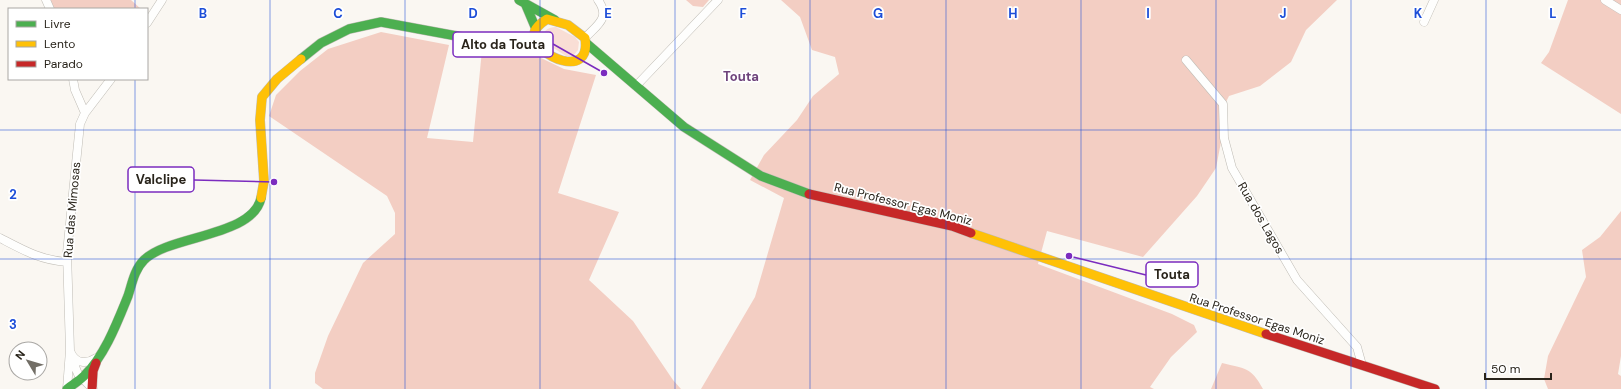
<svg xmlns="http://www.w3.org/2000/svg" width="1621" height="389" font-family="'DM Sans',sans-serif">
	<style>
		.green { fill: #f9ded5 }
		.forest { fill: #f3cec3 }
		.lines { fill: none; stroke-linecap: round; stroke-linejoin: round }
		.street-casing { stroke: #bfbcb5; stroke-width: 9 }
		.fast-casing { stroke: #bfbcb5; stroke-width: 10 }
		.slow-casing { stroke: #bfbcb5; stroke-width: 10 }
		.jam-casing { stroke: #bfbcb5; stroke-width: 10 }
		.street { stroke: #fefefd; stroke-width: 8 }
		.fast { stroke: #4caf50; stroke-width: 9 }
		.slow { stroke: #ffc107; stroke-width: 9 }
		.jam { stroke: #c62828; stroke-width: 9 }
		.grid { fill: none; stroke: #1d4ed8; stroke-width: 1; stroke-opacity: 0.55 }
		.labels { text-anchor: middle; dominant-baseline: central; stroke-width: 3.5; stroke-linejoin: round; paint-order: stroke }
		.street-label { font-size: 12px; fill: #29241b; stroke: #fff }
		.neighbourhood-label { font-size: 13px; font-weight: bold; fill: #6f447c; stroke: #fff }
		.grid-label { font-size: 13px; text-anchor: middle; font-weight: bold; fill: #1d4ed8; stroke: #fff; stroke-width: 3.5; stroke-linejoin: round; paint-order: stroke }
		.leader { fill: none; stroke: #7b2cbf; stroke-width: 1.5 }
		.callout-dot { fill: #7b2cbf; stroke: #fff; stroke-width: 1.5 }
		.callout { fill: #fff; stroke: #7b2cbf; stroke-width: 1.5 }
		.callout-label { font-size: 13px; text-anchor: middle; font-weight: bold; fill: #29241b }
	</style>
	<rect width="100%" height="100%" fill="#faf7f2"/>
	<path class="green" d="M556,27L575,37L579,42L578,50L573,56H566L544,42C541,32 547,27 556,27Z"/>
	<path class="forest" d="M49,0H131L141,9H52Z
		M686,0H709L703,7L693,6Z
		M781,0H1337L1306,30L1291,62L1260,86L1229,96L1220,114L1221,142L1216,168L1197,196L1143,257L1047,231L1038,264L1172,314L1194,325L1197,332L1171,357L1150,387L1154,389H701L755,297L784,198L750,180L764,155L797,120L813,96L839,74L835,57L812,50L800,17Z
		M1568,0H1621V114L1541,63L1549,52Z
		M381,32L449,45L427,138L473,142L482,50L539,57L564,69L596,75L558,193L619,212L589,280L633,321L673,380L681,389H323L315,383V373L328,336L363,263L395,234V213L387,196L269,116L276,95L300,71L328,49Z
		M1621,211V356L1618,374L1621,376V389H1548L1544,379L1548,356L1586,277L1582,250L1600,237Z
		M1222,363C1246,369 1251,367 1263,389H1211Z"/>
	<g class="lines">
		<g class="street-casing">
			<path id="street" d="M46,0L50,9
				M1605,0L1621,10
				M1424,22L1434,0
				M147,23L162,0
				M585,38C597,25 611,18 598,0
				M1186,60L1223,104L1224,138L1232,168L1297,280L1357,347L1362,365
				M73,79L75,90L85,113
				M636,86L718,0
				M0,238C23,250 40,260 67,262
				M71,353C76,364 87,364 96,358
				M72,359L78,374L93,389
				M67,389L70,350L67,253L80,124L85,113L111,79"/>
		</g>
		<g class="fast-casing">
			<path id="fast" d="M519,0L555,20
				M525,3L536,29
				M586,43L684,127L761,176L809,194
				M301,59L321,43L349,29L381,22L489,42
				M67,389C72,385 79,381 84,376C105,355 117,323 128,296C132,284 134,270 144,260C169,235 253,237 261,198"/>
		</g>
		<g class="slow-casing">
			<path id="slow" d="M547,19L568,25L585,38C592,81 535,56 534,35C534,28 541,23 547,19Z
				M261,198L264,181L260,120L262,97L277,79L301,59
				M971,233L1266,334"/>
		</g>
		<g class="jam-casing">
			<path id="jam" d="M489,42L539,48
				M809,194L952,226L971,233
				M1266,334L1435,389
				M92,389L93,371L96,363"/>
		</g>
		<use href="#street" class="street"/>
		<use href="#fast" class="fast"/>
		<use href="#slow" class="slow"/>
		<use href="#jam" class="jam"/>
	</g>
	<path class="grid" d="M135,0V9M270,0V389M405,0V389M540,0V389M675,0V389M810,0V389M946,0V389M1081,0V389M1216,0V389M1351,0V389M1486,0V389M135,79V389M0,130H1621M0,259H1621"/>
	<g class="labels">
		<g class="street-label">
			<text transform="translate(903 204) rotate(14)">Rua Professor Egas Moniz</text>
			<text transform="translate(72 210) rotate(-85)">Rua das Mimosas</text>
			<text transform="translate(1261 218) rotate(60)">Rua dos Lagos</text>
			<text transform="translate(1257 319) rotate(18)">Rua Professor Egas Moniz</text>
		</g>
		<g class="neighbourhood-label">
			<text x="741" y="76">Touta</text>
		</g>
	</g>
	<g class="grid-label">
		<text x="203" y="18">B</text>
		<text x="338" y="18">C</text>
		<text x="473" y="18">D</text>
		<text x="608" y="18">E</text>
		<text x="743" y="18">F</text>
		<text x="878" y="18">G</text>
		<text x="1013" y="18">H</text>
		<text x="1148" y="18">I</text>
		<text x="1283" y="18">J</text>
		<text x="1418" y="18">K</text>
		<text x="1553" y="18">L</text>
		<text x="13" y="199">2</text>
		<text x="13" y="329">3</text>
	</g>
	<path class="leader" d="M604 73L553 44M274 182L194 180M1069 256L1146 275"/>
	<g class="callout-dot">
		<circle cx="604" cy="73" r="4"/>
		<circle cx="274" cy="182" r="4"/>
		<circle cx="1069" cy="256" r="4"/>
	</g>
	<g class="callout">
		<rect x="453" y="32" width="100" height="25" rx="4"/>
		<rect x="128" y="167" width="66" height="25" rx="4"/>
		<rect x="1146" y="262" width="52" height="25" rx="4"/>
	</g>
	<g class="callout-label">
		<text x="503" y="49">Alto da Touta</text>
		<text x="161" y="184">Valclipe</text>
		<text x="1172" y="279">Touta</text>
	</g>
	<rect x="8" y="8" width="140" height="72" fill="#ffffff" stroke="#a9a7a4"/>
	<rect x="16" y="21" width="20" height="6" fill="#4caf50" stroke="#a9a7a4"/>
	<text x="44" y="28" font-size="12" fill="#29241b">Livre</text>
	<rect x="16" y="41" width="20" height="6" fill="#ffc107" stroke="#a9a7a4"/>
	<text x="44" y="48" font-size="12" fill="#29241b">Lento</text>
	<rect x="16" y="61" width="20" height="6" fill="#c62828" stroke="#a9a7a4"/>
	<text x="44" y="68" font-size="12" fill="#29241b">Parado</text>
	<g transform="translate(28 361) rotate(308)"><circle r="19" fill="#ffffff" stroke="#a9a7a4"/>
	<path d="M0-3L7 15L0 10L-7 15Z" fill="#726e66"/>
	<text y="-6" font-size="11" font-weight="bold" text-anchor="middle" fill="#29241b">N</text>
	</g>
	<path d="M1485 373v6h66v-6" fill="none" stroke="#29241b" stroke-width="2"/>
	<text x="1491" y="373" font-size="12" fill="#29241b" stroke="#ffffff" stroke-width="3" paint-order="stroke">50 m</text>
</svg>
